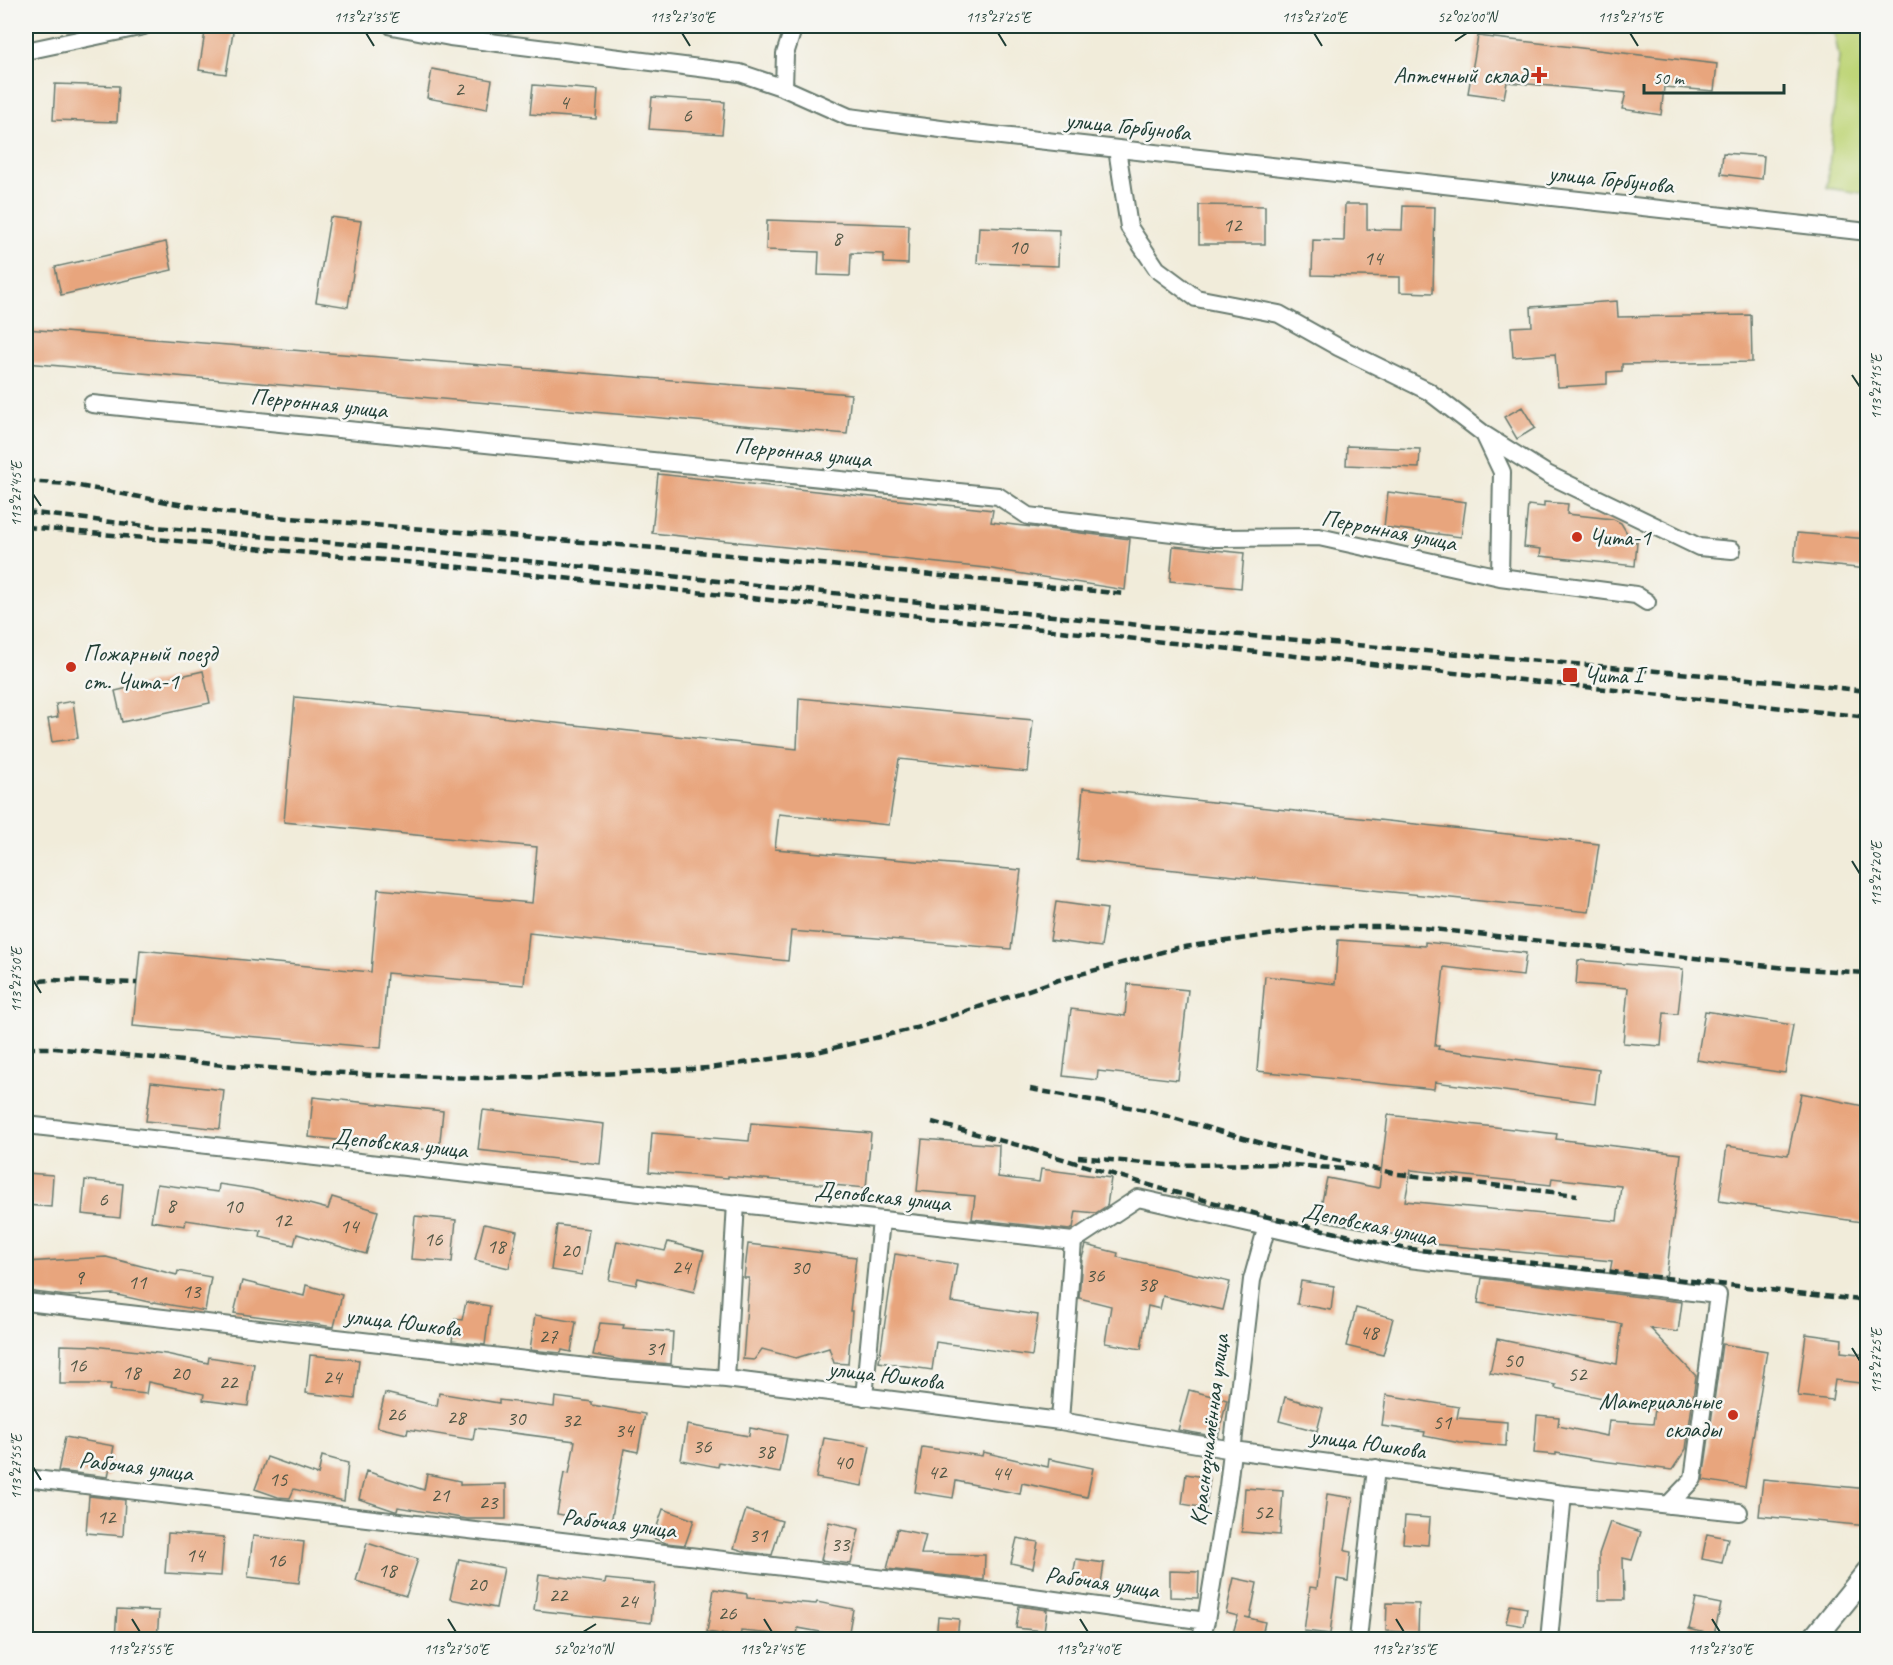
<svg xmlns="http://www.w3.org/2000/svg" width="1893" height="1665" font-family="Caveat,sans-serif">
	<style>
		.green { fill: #bfd579; stroke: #6f8956; stroke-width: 1.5 }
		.building { fill: #e8a57d; fill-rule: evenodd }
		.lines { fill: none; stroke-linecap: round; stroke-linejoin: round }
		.street-casing { stroke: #687a6e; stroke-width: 20 }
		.secondary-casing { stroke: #687a6e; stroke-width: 26 }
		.street { stroke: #fff; stroke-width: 16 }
		.secondary { stroke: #fff; stroke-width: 22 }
		.rail { stroke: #1f3d34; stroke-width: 4.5; stroke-dasharray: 9 4.5; stroke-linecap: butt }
		.ticks { fill: none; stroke: #1f3d34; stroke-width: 2 }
		.poi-dot { fill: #c8321e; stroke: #f6f6f2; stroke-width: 2 }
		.labels { text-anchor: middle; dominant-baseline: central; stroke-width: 5; stroke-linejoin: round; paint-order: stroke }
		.number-label { font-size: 21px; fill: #515746 }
		.poi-label { font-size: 24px; fill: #1f3d34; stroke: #f6f6f2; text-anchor: start }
		.street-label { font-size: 24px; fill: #1f3d34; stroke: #f6f6f2 }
		.neatline { fill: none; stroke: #1f3d34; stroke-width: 2 }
		.ticks-label { font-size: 15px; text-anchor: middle; fill: #1f3d34 }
	</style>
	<rect width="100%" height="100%" fill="#f6f6f2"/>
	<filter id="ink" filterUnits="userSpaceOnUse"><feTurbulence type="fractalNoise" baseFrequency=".0167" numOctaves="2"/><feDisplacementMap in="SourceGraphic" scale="12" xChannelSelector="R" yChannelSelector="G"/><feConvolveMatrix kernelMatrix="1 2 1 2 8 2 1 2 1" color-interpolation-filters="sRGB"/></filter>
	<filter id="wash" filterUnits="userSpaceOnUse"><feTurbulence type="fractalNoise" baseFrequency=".008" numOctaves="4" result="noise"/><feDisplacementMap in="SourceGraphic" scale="24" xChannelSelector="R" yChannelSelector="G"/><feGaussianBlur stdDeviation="1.35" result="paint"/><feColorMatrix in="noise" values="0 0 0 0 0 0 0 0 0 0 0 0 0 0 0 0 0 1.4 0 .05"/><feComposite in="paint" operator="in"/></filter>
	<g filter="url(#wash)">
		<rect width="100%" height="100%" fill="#f1ecda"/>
		<path class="green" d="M1772,26H1867V194L1827,188L1839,57L1834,32Z"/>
		<g id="blocks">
			<path class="building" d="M206,26H234L226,74L199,70Z
				M1478,36L1717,64L1714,91L1664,87L1661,115L1622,109L1626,93L1507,82L1504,98L1468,93Z
				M432,69L492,80L487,109L427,98Z
				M55,84L119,86L117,122L53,120Z
				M533,85L598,90L596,119L530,114Z
				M652,97L725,102L722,134L649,129Z
				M1723,153L1764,156L1762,179L1721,174Z
				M1345,204H1367V229L1402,230L1403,206L1435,207L1433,293L1400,292V277L1312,275L1313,240L1344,241Z
				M1199,205L1265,206V244H1199Z
				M330,217L361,221L348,307L316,302Z
				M767,220L909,225L908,264L884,263V254L851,253L850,276L818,275L819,252L766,250Z
				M979,227L1059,230L1058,266L977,263Z
				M166,242L172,270L61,295L55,267Z
				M1617,301L1618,317L1751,315L1752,362L1622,364V371L1607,372V384L1558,387L1555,354L1513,357L1511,327L1532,326L1531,307Z
				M26,329L851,394L847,434L26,363Z
				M1522,407L1535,428L1517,439L1504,417Z
				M1347,446L1420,449L1419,468L1346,465Z
				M658,474L993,510L991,522L1130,539L1125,590L986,568L652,533Z
				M1388,492L1466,502L1461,537L1384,527Z
				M1544,502L1568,504L1567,514L1613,519L1621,523L1627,533L1629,541L1637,542L1635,566L1540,556L1541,549L1524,547L1528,505L1544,507Z
				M1797,533L1868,539V569L1794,562Z
				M1173,546L1244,553L1241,588L1170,581Z
				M203,671L210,703L122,722L115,691Z
				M295,697L519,719L797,749L799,698L1033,720L1028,772L899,759L889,825L779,814L775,849L1021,870L1011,949L791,931L788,961L529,933L524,985L387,973L381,1048L133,1026L140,950L371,972L378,889L532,903L537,847L284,822Z
				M73,701L78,738L52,742L48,719L58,717L56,704Z
				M1083,788L1599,844L1589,912L1077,860Z
				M1056,902L1107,909L1101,947L1050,940Z
				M1338,940L1425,946V942L1526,953L1523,976L1444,967L1435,1046H1439L1438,1049L1599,1070L1595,1103L1435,1082L1434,1089L1257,1071L1265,976L1335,984Z
				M1578,960L1683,969L1678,1014L1664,1013L1661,1046L1623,1043L1628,988L1576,984Z
				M1128,984L1188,990L1178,1080L1098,1071L1097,1080L1063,1076L1071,1009L1125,1016Z
				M1705,1011L1793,1025L1785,1073L1697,1060Z
				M151,1082L224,1090L220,1129L146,1121Z
				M1801,1093L1868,1107V1223L1719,1201L1727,1146L1788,1155Z
				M313,1097L443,1111L439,1151L309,1137Z
				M483,1110L604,1124L600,1164L478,1150Z
				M1388,1115L1557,1134L1556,1139L1681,1154L1666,1278L1610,1272L1612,1261L1411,1242L1412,1238L1318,1220L1327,1178L1379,1188ZM1411,1170L1551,1185L1552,1178L1621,1186L1617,1221L1405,1201Z
				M751,1123L871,1133L866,1188L728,1176V1178L649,1172L652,1133L749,1141Z
				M922,1139L999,1145L998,1177L1039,1182L1041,1169L1111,1178L1107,1206L1096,1213L1076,1211L1073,1228L1070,1230L972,1219L975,1196L917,1191Z
				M26,1173L53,1175L51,1207L26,1205Z
				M85,1180L123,1184L120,1218L82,1214Z
				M157,1184L218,1192L219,1184L252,1189L328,1209L332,1197L378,1211L366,1254L297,1234L294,1245L260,1237L261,1231L186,1220L185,1226L151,1221Z
				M415,1216L456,1220L452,1262L411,1259Z
				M484,1224L517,1231L509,1268L475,1260Z
				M557,1225L589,1229L582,1275L551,1270Z
				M617,1241L665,1251L668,1242L704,1251L694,1292L638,1278L636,1285L609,1280Z
				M748,1244L856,1257L850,1311H852L848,1364L834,1363L829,1348L796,1358L762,1349L754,1360L743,1359L749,1278H744Z
				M1086,1245L1118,1253L1117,1257L1230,1282L1223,1310L1163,1296L1160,1309L1148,1306L1141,1349L1105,1343L1111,1306L1079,1298L1082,1258Z
				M895,1254L957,1264L951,1302L1038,1315L1032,1356L936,1342L932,1370L879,1362Z
				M106,1257L177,1275L178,1271L211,1277L205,1311L154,1302L153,1303L113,1294L67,1296L26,1291V1262Z
				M1482,1278L1682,1302L1678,1332L1650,1328L1696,1376L1686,1449L1672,1470L1594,1460L1556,1453V1455L1534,1453L1537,1415L1559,1417L1558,1426L1607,1436L1609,1421L1653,1424L1655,1409L1555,1388L1556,1385L1490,1373L1497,1339L1617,1364L1622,1324L1478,1303Z
				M242,1281L304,1296L306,1285L342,1295L334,1327L234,1313Z
				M1301,1281L1334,1286L1331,1310L1297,1304Z
				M466,1302L490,1306L485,1345L452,1341L455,1319L462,1320Z
				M1356,1308L1393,1318L1383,1355L1346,1346Z
				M535,1315L576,1322L571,1352L562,1350L561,1353L530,1350Z
				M600,1323L624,1325L623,1328L673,1332L671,1364L621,1360L593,1355Z
				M1806,1334L1842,1339L1841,1352L1868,1355V1384L1835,1380L1832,1400L1798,1396Z
				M1722,1344L1767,1351L1745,1487L1703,1480Z
				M61,1345L93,1346L166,1354L208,1363L209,1357L254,1364L248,1406L203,1400L204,1394L148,1382L146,1394L110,1390L111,1384H60Z
				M310,1355L359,1360L355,1399L306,1393Z
				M1189,1390L1227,1400L1218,1437L1178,1430Z
				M385,1393L437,1406L439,1393L499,1403V1400L554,1407L555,1397L592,1402V1405L645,1414L638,1452L624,1449L611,1523L557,1514L564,1473L569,1474L575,1441L475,1428L473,1440L408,1429L407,1434L377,1427Z
				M1386,1395L1459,1407L1457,1418L1507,1422L1506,1446L1460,1443L1424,1436L1425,1432L1382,1426Z
				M1285,1397L1323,1408L1317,1431L1279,1421Z
				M687,1425L749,1436L750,1428L787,1435L780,1473L719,1462L718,1467L681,1460Z
				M65,1437L114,1446L108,1477L58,1471Z
				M824,1438L870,1446L862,1486L816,1478Z
				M922,1447L982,1456L983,1452L1048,1467L1049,1459L1093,1468L1087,1497L1022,1483L1020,1494L956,1481L953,1498L915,1492Z
				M322,1456L348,1463L344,1501L294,1489L290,1498L278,1497L255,1489L267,1457L318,1475Z
				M366,1471L424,1490L427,1474L460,1481V1485L506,1484V1519H467L398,1507L397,1511H395L359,1499Z
				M1186,1474L1210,1478L1206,1508L1182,1504Z
				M1763,1479L1868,1489V1526L1759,1516Z
				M1245,1488L1283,1491L1280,1535L1242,1532Z
				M1327,1494L1353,1498L1345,1551L1351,1552L1348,1581L1337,1579L1330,1634L1304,1631L1310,1587L1317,1588Z
				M89,1496L125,1500L123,1536L86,1533Z
				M663,1509L694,1520L685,1545L666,1543L653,1538Z
				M746,1510L782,1521L772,1555L747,1552L734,1548Z
				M1405,1516L1430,1518L1428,1545L1403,1543Z
				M829,1522L859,1529L851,1564L821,1560Z
				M1610,1522L1641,1532L1632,1560L1623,1558L1624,1600H1599V1554Z
				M897,1529L926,1535L921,1554L985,1555L984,1580L887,1569Z
				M168,1533L224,1537L221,1576L165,1573Z
				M1707,1534L1728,1538L1722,1563L1702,1559Z
				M253,1536L304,1542L299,1583L248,1577Z
				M1017,1538L1038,1542L1033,1568L1011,1563Z
				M367,1543L418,1559L406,1596L356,1581Z
				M459,1559L504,1568L496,1608L450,1599Z
				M1076,1559L1104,1563L1101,1585L1072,1581Z
				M1170,1571L1199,1572L1198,1598L1170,1597Z
				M539,1574L605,1583L606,1579L655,1584L651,1623L534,1610Z
				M1234,1578L1257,1583L1250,1618L1245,1617L1265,1622L1261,1640H1231L1238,1616L1226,1613Z
				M714,1589L747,1594V1598L816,1604L817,1602L853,1609L848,1637L798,1628L797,1636L741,1631L740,1637L707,1632Z
				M1696,1599L1721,1604L1714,1635L1689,1629Z
				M1387,1603L1419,1604L1418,1633L1386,1631Z
				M1510,1605L1527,1608L1524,1626L1506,1623Z
				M1019,1606L1047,1610L1044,1631L1016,1628Z
				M117,1609L159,1611L157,1640L115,1639Z
				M938,1617L959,1619L957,1640H936Z"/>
		</g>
	</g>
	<g filter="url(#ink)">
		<use href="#blocks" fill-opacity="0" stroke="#687a6e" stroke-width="1.5"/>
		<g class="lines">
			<g class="street-casing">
				<path id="street" d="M392,26L450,37L740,73L784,88L849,117L956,131L1868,232
					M26,51L144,26
					M784,88L785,54L794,26
					M92,404L998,496L1028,516L1215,538L1319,537L1500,577L1502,472L1484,434L1428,391L1338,347L1279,314L1196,298L1157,269L1129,227L1117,149
					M1485,435L1547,474L1699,547L1732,550
					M1500,577L1636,595L1647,602
					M26,1125L1073,1241L1138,1198L1409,1259L1718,1295L1693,1479L1668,1505
					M26,1302L613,1370L726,1379L1060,1421L1233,1450L1563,1494L1739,1512
					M726,1379L736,1203
					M864,1397L881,1220
					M1060,1421L1073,1241
					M26,1478L1004,1593L1206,1621
					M1200,1640L1206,1621L1228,1486L1252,1280L1267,1226
					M1358,1640L1376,1468
					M1549,1640L1563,1494"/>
			</g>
			<g class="secondary-casing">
				<path id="secondary" d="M1813,1640L1868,1572"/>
			</g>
			<use href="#street" class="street"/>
			<use href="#secondary" class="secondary"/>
			<path class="rail" d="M26,481L68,484L228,513L668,549L1125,594
				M26,512L154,527L461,554L1205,632L1772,681L1868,691
				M26,527L460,567L1868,717
				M26,982L51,980L137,983
				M26,1048H55L223,1065L373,1075L476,1078L548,1077L709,1068L813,1053L920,1027L1055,981L1177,948L1324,927H1415L1786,968L1868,973
				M1030,1089L1145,1110L1272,1146L1398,1174L1577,1195
				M932,1122L1036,1150
				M1030,1149L1159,1188L1276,1219L1402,1248L1868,1301
				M1078,1157L1167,1165L1281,1164L1344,1169"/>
		</g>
	</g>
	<path class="ticks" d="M366,33L374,46M682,33L690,46M998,33L1006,46M1314,33L1322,46M1630,33L1638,46M1455,41L1467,33M1852,375L1860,387M33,494L41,506M1852,861L1860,874M33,980L41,993M1852,1348L1860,1361M33,1467L41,1480M132,1619L140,1632M448,1619L456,1632M764,1619L772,1632M1080,1619L1088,1632M1396,1619L1404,1632M1712,1619L1720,1632M583,1632L596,1624"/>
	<g class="poi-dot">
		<path d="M1536 66h6v6h6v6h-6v6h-6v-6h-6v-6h6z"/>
		<circle cx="1577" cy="537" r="6"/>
		<circle cx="71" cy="667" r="6"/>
		<rect x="1562" y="667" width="16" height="16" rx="3"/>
		<circle cx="1733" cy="1415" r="6"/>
	</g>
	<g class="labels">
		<g class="number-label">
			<text x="459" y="89">2</text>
			<text x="564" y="102">4</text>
			<text x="687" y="115">6</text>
			<text x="1232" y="225">12</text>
			<text x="837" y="238">8</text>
			<text x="1018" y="247">10</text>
			<text x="1373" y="258">14</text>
			<text x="103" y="1199">6</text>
			<text x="171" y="1205">8</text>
			<text x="233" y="1206">10</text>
			<text x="282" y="1220">12</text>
			<text x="349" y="1226">14</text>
			<text x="433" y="1239">16</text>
			<text x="496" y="1246">18</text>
			<text x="570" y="1250">20</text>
			<text x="681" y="1267">24</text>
			<text x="800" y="1267">30</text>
			<text x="1095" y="1275">36</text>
			<text x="79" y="1277">9</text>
			<text x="137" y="1282">11</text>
			<text x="1147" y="1284">38</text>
			<text x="191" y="1291">13</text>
			<text x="1369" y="1332">48</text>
			<text x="548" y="1336">27</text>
			<text x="655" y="1348">31</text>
			<text x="1513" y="1360">50</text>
			<text x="77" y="1365">16</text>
			<text x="131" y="1372">18</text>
			<text x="180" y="1373">20</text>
			<text x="1577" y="1374">52</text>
			<text x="332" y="1377">24</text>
			<text x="228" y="1382">22</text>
			<text x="396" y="1414">26</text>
			<text x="456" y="1417">28</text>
			<text x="516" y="1418">30</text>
			<text x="571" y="1420">32</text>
			<text x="1442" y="1422">51</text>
			<text x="624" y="1430">34</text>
			<text x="702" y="1446">36</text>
			<text x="765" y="1451">38</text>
			<text x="843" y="1462">40</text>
			<text x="937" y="1472">42</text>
			<text x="1001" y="1473">44</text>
			<text x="278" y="1479">15</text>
			<text x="440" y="1495">21</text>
			<text x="488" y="1502">23</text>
			<text x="1263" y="1512">52</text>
			<text x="106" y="1517">12</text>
			<text x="758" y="1535">31</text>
			<text x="840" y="1544">33</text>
			<text x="195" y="1555">14</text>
			<text x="276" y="1560">16</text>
			<text x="387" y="1570">18</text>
			<text x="477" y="1584">20</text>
			<text x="558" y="1595">22</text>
			<text x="628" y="1601">24</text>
			<text x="727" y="1613">26</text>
		</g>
		<g class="poi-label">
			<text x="1527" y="75" text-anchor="end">Аптечный склад</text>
			<text x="1589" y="537">Чита-1</text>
			<text x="83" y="653">Пожарный поезд<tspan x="83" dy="28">ст. Чита-1</tspan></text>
			<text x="1584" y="675">Чита I</text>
			<text x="1721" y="1401" text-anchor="end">Материальные<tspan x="1721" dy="28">склады</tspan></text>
		</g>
		<g class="street-label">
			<text transform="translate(1128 126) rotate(6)">улица Горбунова</text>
			<text transform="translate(1611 179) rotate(6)">улица Горбунова</text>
			<text transform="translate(319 403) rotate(6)">Перронная улица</text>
			<text transform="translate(803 452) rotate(6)">Перронная улица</text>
			<text transform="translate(1389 530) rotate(11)">Перронная улица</text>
			<text transform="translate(400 1143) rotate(6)">Деповская улица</text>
			<text transform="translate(883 1196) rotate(6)">Деповская улица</text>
			<text transform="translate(1370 1224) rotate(12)">Деповская улица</text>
			<text transform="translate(403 1322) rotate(7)">улица Юшкова</text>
			<text transform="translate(886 1375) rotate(7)">улица Юшкова</text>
			<text transform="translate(1209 1430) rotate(-83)">Краснознамённая улица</text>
			<text transform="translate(1368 1443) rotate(8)">улица Юшкова</text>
			<text transform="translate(136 1466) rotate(7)">Рабочая улица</text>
			<text transform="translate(619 1523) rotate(7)">Рабочая улица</text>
			<text transform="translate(1102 1582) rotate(8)">Рабочая улица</text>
		</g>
	</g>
	<rect width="1893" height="1665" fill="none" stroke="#f6f6f2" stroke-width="66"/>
	<path d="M1644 84v9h140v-9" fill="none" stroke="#1f3d34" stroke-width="3"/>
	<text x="1653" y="84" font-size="18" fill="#1f3d34" stroke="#f6f6f2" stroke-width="4.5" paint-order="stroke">50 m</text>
	<rect x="33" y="33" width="1827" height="1599" class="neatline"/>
	<g class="ticks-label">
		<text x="366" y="22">113°27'35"E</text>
		<text x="682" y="22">113°27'30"E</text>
		<text x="998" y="22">113°27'25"E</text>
		<text x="1314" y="22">113°27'20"E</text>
		<text x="1467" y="22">52°02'00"N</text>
		<text x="1630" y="22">113°27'15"E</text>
		<text transform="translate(1876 387) rotate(-90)" y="5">113°27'15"E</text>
		<text transform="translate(16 494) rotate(-90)" y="5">113°27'45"E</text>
		<text transform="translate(1876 874) rotate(-90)" y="5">113°27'20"E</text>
		<text transform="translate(16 980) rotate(-90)" y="5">113°27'50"E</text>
		<text transform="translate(1876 1361) rotate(-90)" y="5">113°27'25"E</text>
		<text transform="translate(16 1467) rotate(-90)" y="5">113°27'55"E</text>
		<text x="140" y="1654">113°27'55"E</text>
		<text x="456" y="1654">113°27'50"E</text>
		<text x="583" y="1654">52°02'10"N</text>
		<text x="772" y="1654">113°27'45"E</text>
		<text x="1088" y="1654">113°27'40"E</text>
		<text x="1404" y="1654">113°27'35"E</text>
		<text x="1720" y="1654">113°27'30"E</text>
	</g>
</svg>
